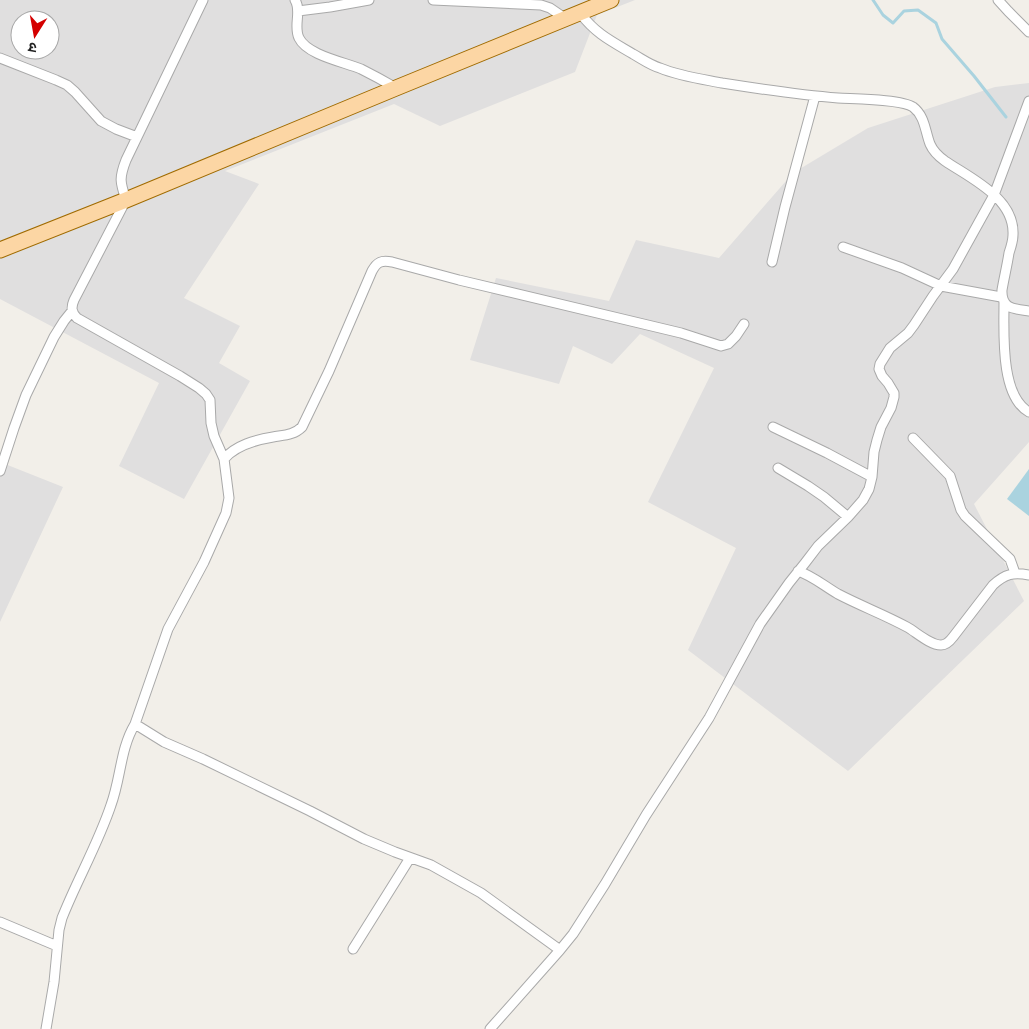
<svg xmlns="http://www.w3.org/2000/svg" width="1029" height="1029" font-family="Helvetica,'Noto Sans Devanagari',sans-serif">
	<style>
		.residential { fill: #e0dfdf; fill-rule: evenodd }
		.water { fill: #aad3df }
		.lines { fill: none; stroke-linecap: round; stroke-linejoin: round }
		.stream { stroke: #aad3df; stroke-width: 3 }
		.minor-casing { stroke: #a9a9a9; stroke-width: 11 }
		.primary-casing { stroke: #a06b00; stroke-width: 17 }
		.minor { stroke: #fff; stroke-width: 9 }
		.primary { stroke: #fcd6a4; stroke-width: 15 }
	</style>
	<rect width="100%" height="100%" fill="#f2efe9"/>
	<path class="residential" d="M0,0H635L597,15L575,72L440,126L394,104L225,171L259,184L184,298L240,326L219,363L250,381L184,499L119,466L159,383L0,299ZM20,20H50V50H20Z
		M1029,83V442L974,504L1024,601L848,771L688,650L736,548L648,502L714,368L640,334L612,364L573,346L559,384L470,360L496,278L609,301L636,240L719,258L793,173L868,128L995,87Z
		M0,462L63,487L0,622Z"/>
	<path class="water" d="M1029,469V516L1007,499Z"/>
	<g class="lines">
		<path class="stream" d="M873,0L883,15L893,23L904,11L918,10L936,23L942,39L974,76L1006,117"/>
		<g class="minor-casing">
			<path id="minor" d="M295,0C302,11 293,26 299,38C307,55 344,62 361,69C373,75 384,81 396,88
				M433,0L541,5L550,8L566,19
				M998,0L1008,11L1029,32
				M298,11L330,7L369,0
				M580,13C596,34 611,41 633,54C642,59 650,65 660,68C679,76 701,79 722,83C760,89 799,95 838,98C854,99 901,99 913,107C925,116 925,131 930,144C933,151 938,156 945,161C970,178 1015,198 1013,235C1013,241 1011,247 1009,253C1007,266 1004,278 1002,290C1001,309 1014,309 1029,311
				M0,58L56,80L67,85L75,92L101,121L116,129L137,137
				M843,247L902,268L941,286L1001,297
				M772,262L785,207L815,96
				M1004,303C1004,332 1000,396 1029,412
				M773,427L827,453L872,477
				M913,438L950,476L961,510L965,516L1010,559L1015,573
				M224,459C236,445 255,440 273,437C284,435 294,435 302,427L329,371L372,271C377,262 381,260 392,262L459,280L681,333L721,346L728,344L736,336L744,324
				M778,468L808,486L824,497L848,517
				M0,471L14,428L26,395L54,337L64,321L72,311
				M798,571C813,576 824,586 838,594C861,606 885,615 907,627C916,632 930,645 941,645C946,645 950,641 953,637L993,585C1005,574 1013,572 1029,575
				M135,724L164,742L203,759L310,811L364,839L395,852L431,865L481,893L560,950
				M0,922L57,946
				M353,949L410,858
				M46,1029L54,982L59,930L62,918C77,880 98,844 111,805C121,778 120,749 135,724L168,629L204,562L226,513L229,498L224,459L214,436L211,423L210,400L206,394L199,388L180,376L77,318C71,312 71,307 74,300L126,200C120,182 119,178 126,160L203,0
				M490,1029L560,950L573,934L605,884L646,815L709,718L760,624L789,583L805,563L818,546L848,517L863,500L869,489L872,477L874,452L877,440L881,427L891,408L894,397V393L888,383L882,376L879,369L880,364L890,348L908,333L914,325L933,296L953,269L994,195L1029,101"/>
		</g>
		<g class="primary-casing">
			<path id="primary" d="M0,250L126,200L396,88L611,0"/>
		</g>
		<use href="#minor" class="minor"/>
		<use href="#primary" class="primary"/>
	</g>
	<g transform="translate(35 35) rotate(191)"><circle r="24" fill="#ffffff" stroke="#a7a7a7"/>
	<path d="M0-4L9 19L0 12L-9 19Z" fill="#d40000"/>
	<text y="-8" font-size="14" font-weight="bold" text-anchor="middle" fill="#222222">उ</text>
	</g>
</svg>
